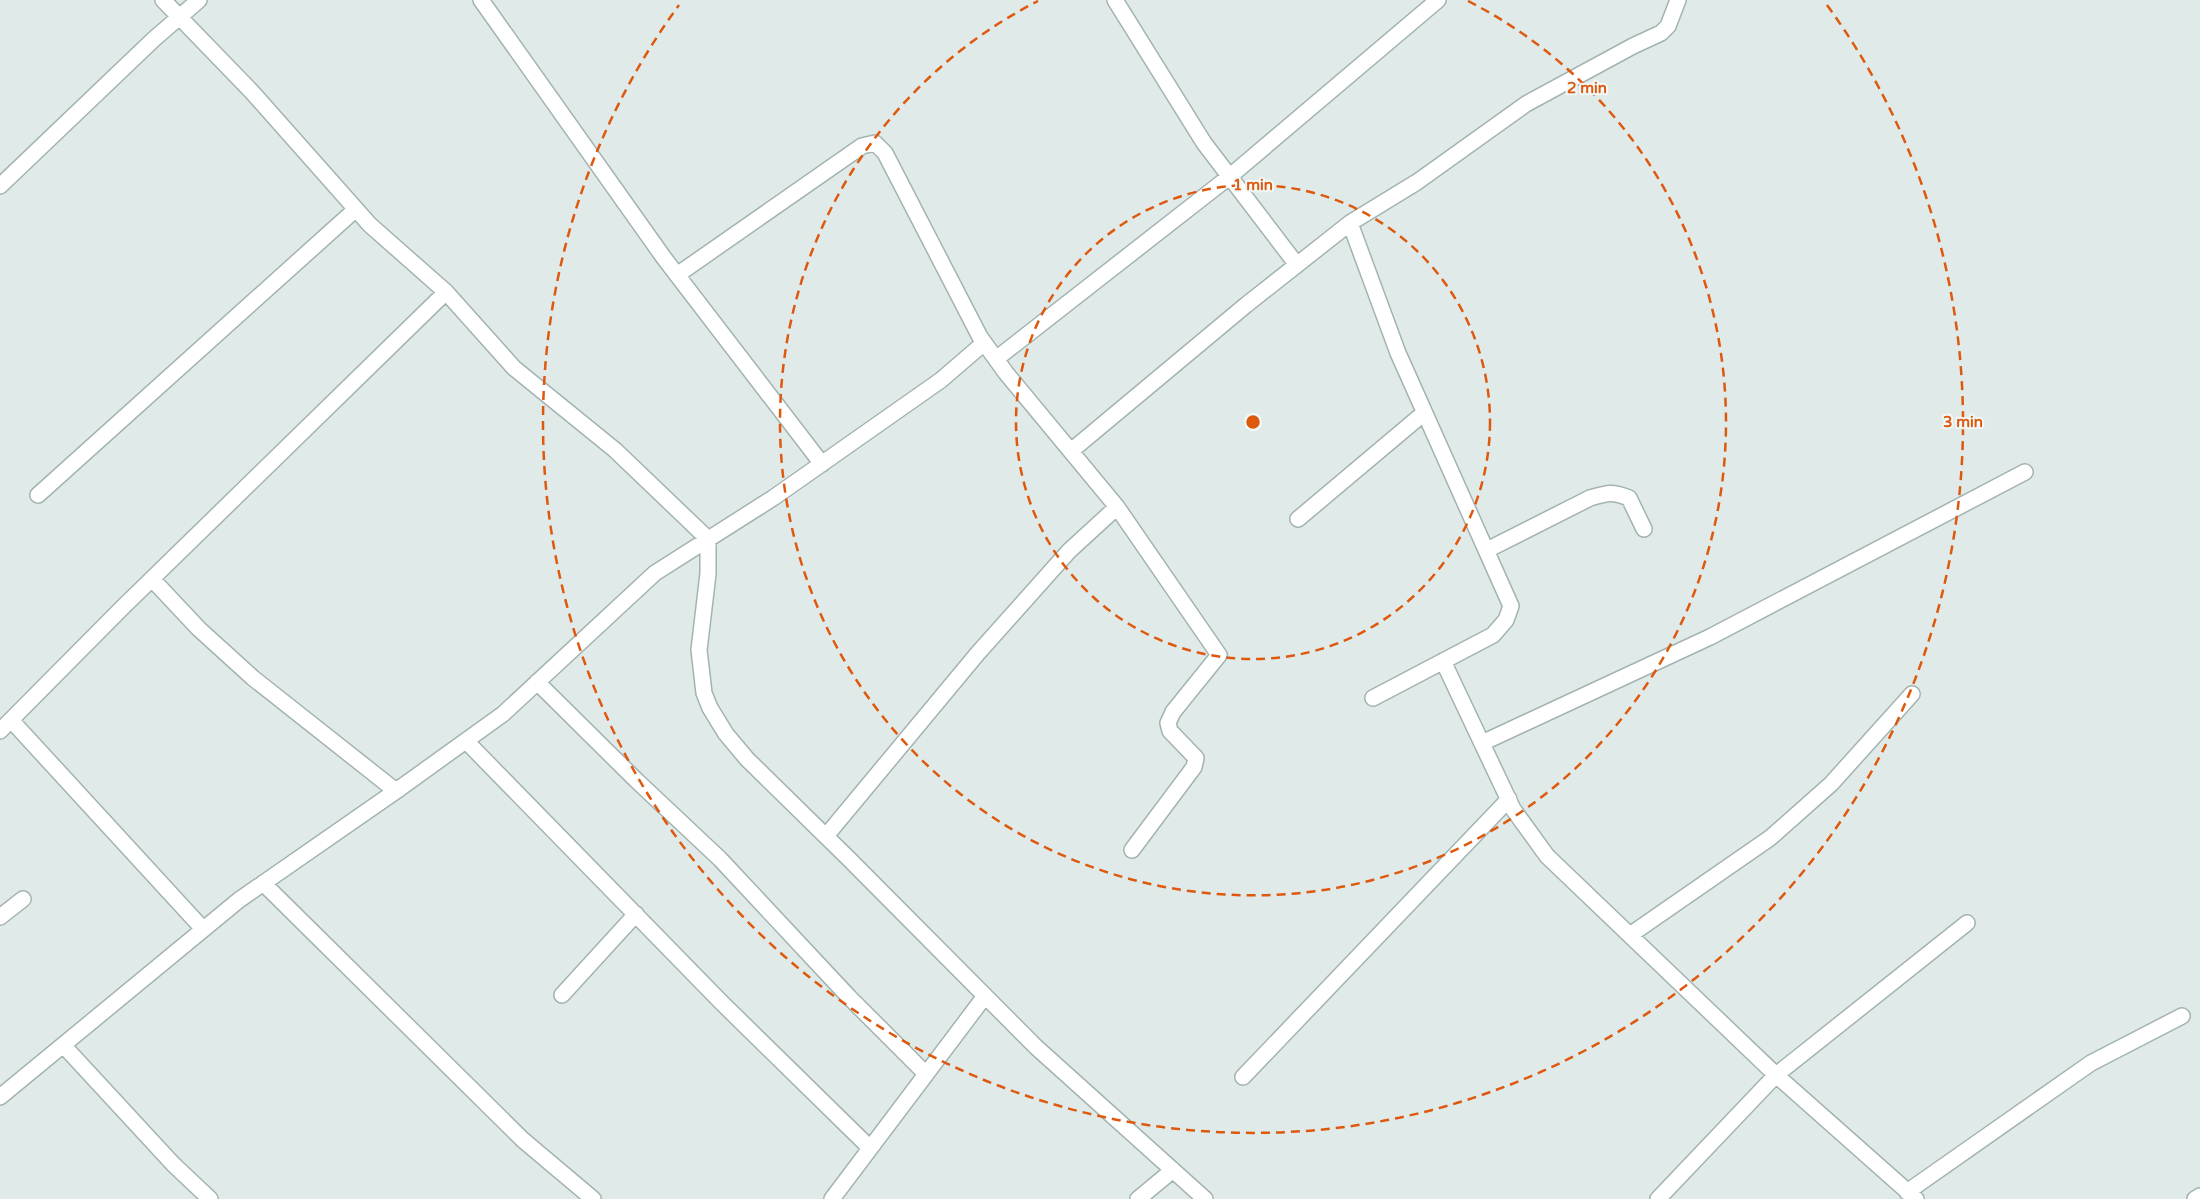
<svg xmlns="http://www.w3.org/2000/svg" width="2200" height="1199" font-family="'Varela Round',sans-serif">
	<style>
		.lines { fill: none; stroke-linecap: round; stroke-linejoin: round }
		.street-casing { stroke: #a3b3b1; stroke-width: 18 }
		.street { stroke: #fff; stroke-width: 15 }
		.ring { fill: none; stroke: #de580e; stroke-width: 2.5; stroke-dasharray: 9 6 }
		.centre { fill: #de580e; stroke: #f1f8f6; stroke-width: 2.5 }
		.ring-label { font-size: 15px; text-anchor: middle; font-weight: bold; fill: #de580e; stroke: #f1f8f6; stroke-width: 4; stroke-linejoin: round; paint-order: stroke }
	</style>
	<rect width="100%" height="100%" fill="#e0ebe9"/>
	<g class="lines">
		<g class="street-casing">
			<path id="street" d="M163,0L252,92L370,225L446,292L514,368L615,450L708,539V574L699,650L704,693L710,708L726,734L747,759L848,858L1036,1047L1205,1199
				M481,0L664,258L822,464
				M1115,0L1204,143L1297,265
				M0,186L154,39L199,0
				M1350,223L1398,353L1511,606L1506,620L1493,635L1373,698
				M677,275L862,146L875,143L885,153L980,337L1006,373L1117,507L1219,655L1173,712L1168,723L1170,731L1196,758L1194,767L1132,850
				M996,359L1229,177L1438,0
				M1071,451L1246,305L1350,223L1417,182L1526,104L1633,46L1661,33L1668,26L1678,0
				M38,495L356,209
				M1298,519L1424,413
				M1487,550L1590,498C1607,493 1612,491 1629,498L1644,529
				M152,579L199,629L253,678L396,791
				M1443,661L1513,809L1547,856L1776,1075L1916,1199
				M537,682L636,780L720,859L849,997L926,1074
				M11,720L203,929
				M0,731L123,607L446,292
				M466,741L722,1003L870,1148
				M1482,743L1710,637L2025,472
				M826,836L978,653L1069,551L1117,507
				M263,883L523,1140L593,1199
				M0,917L23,899
				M1630,935L1770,838L1831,784L1912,694
				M562,995L636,914
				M63,1045L173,1164L210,1199
				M1243,1077L1509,799
				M0,1097L239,900L396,791L503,714L655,573L773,498L941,380L984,343
				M1907,1192L2091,1063L2182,1016
				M832,1199L985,996
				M1138,1199L1173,1170
				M1658,1199L1776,1075L1967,923
				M2195,1199L2200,1196"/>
		</g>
		<use href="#street" class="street"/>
	</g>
	<g class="ring">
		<circle cx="1253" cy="422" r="237"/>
		<path d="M1468 1A473 473 0 1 1 1038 1"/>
		<path d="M1827 5A710 710 0 1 1 679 5"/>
	</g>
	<circle cx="1253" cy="422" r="8" class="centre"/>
	<g class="ring-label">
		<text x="1587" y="93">2 min</text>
		<text x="1253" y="190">1 min</text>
		<text x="1963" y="427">3 min</text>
	</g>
</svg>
